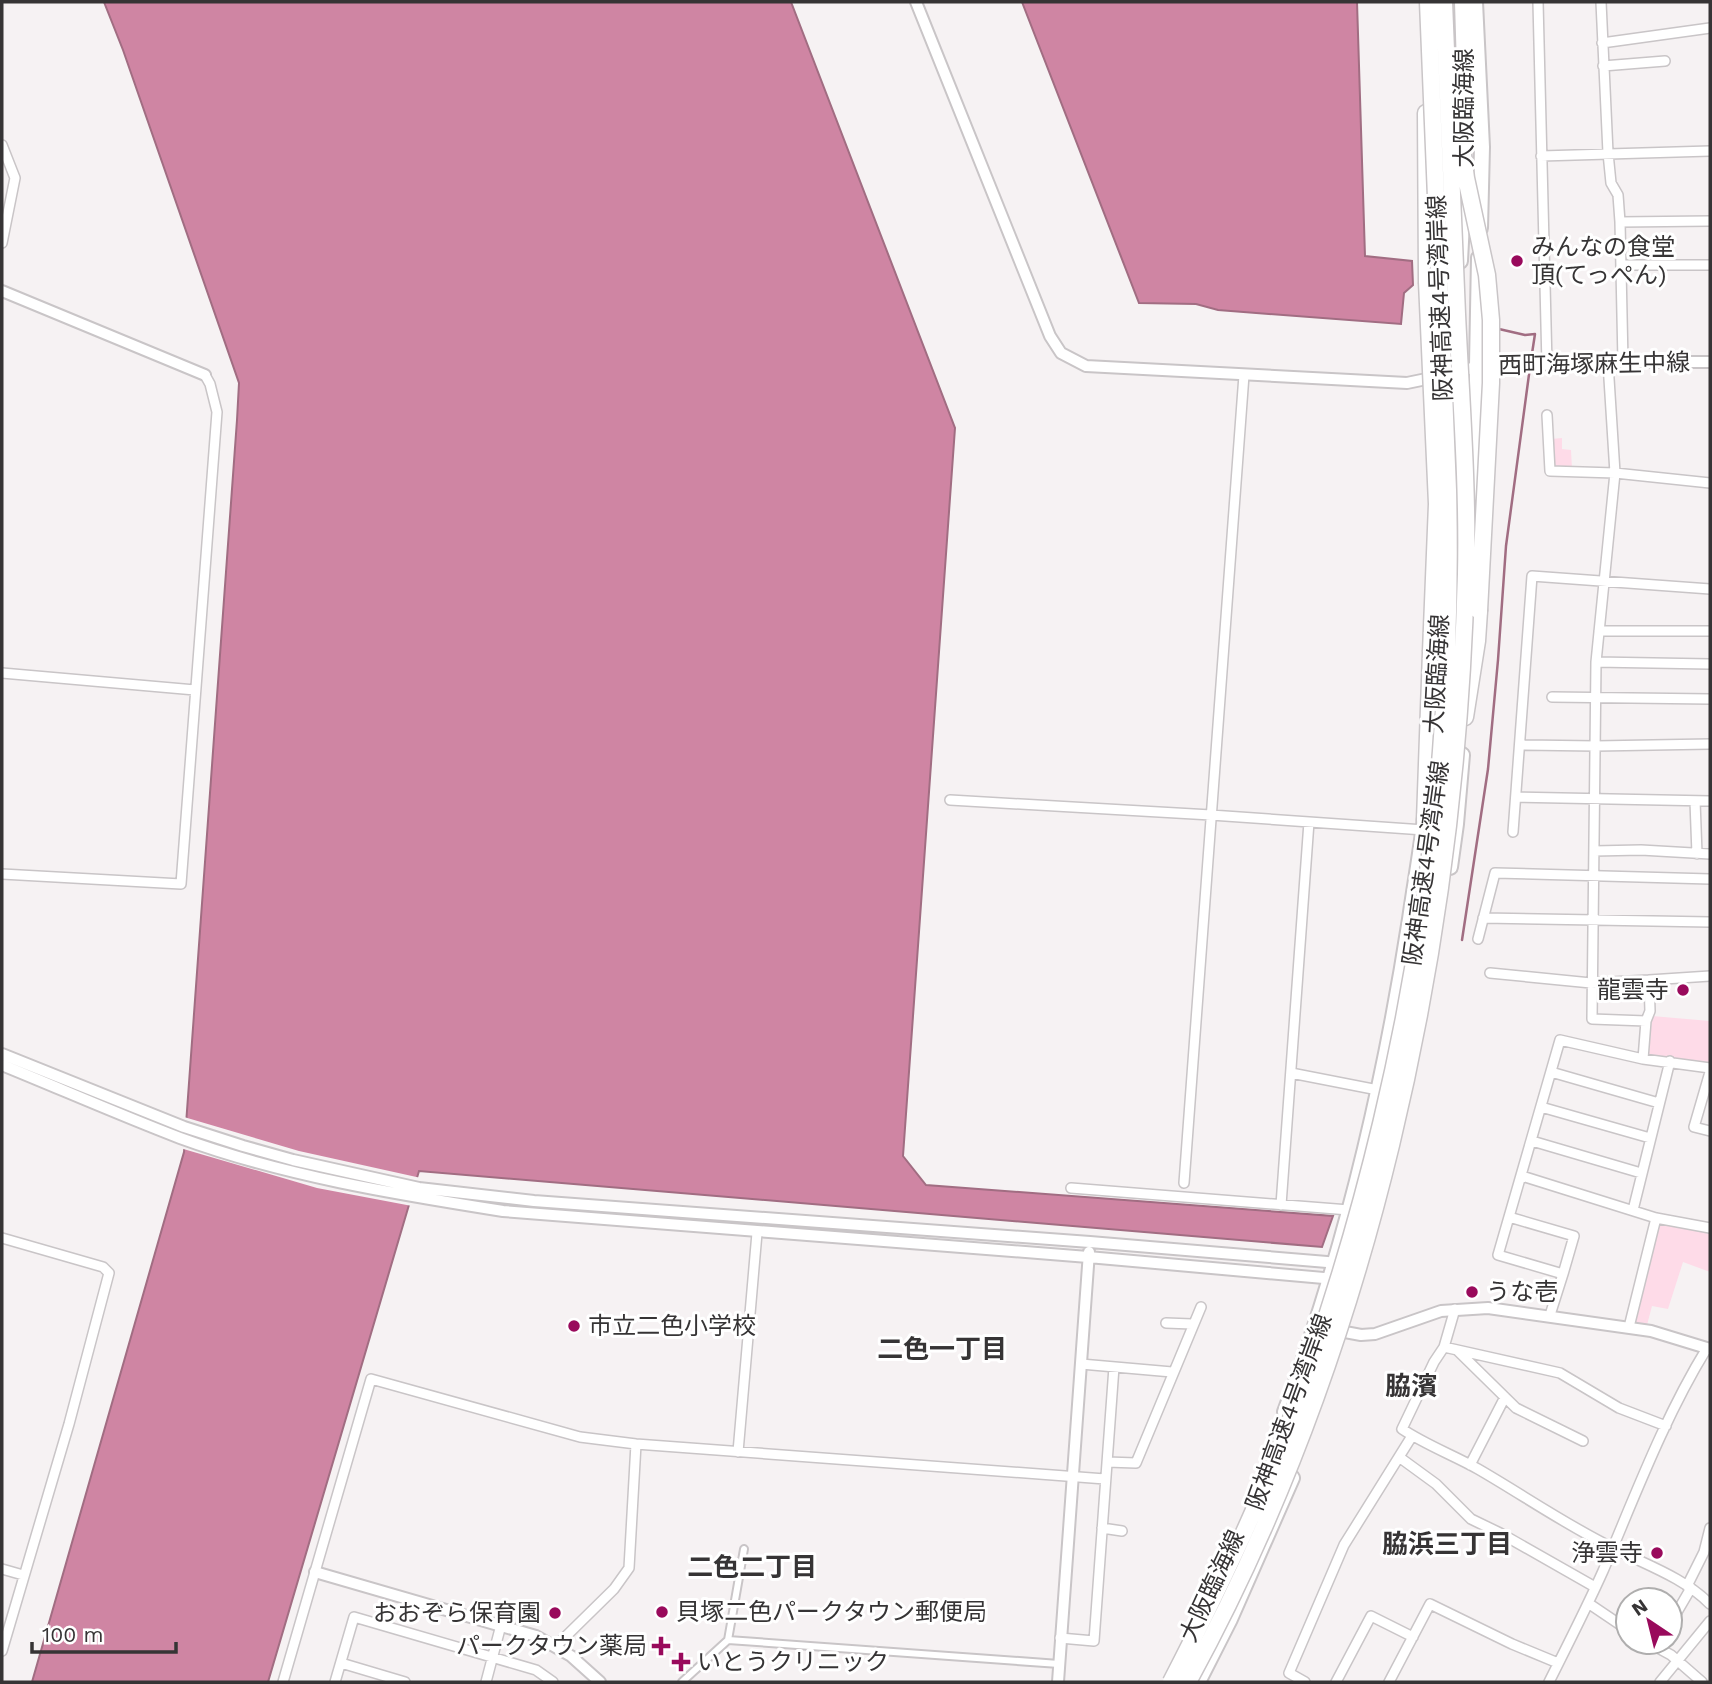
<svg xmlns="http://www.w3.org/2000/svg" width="1712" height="1684" font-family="'Work Sans','Noto Sans JP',sans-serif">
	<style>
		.green { fill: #fedbe8 }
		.water { fill: #cf85a3; stroke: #a16d82; stroke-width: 2 }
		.pier { fill: #f6f2f3 }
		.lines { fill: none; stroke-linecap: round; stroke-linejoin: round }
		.stream { stroke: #a16d82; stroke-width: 2.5 }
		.pedestrian-casing { stroke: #c9c5c7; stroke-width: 10 }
		.minor-casing { stroke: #c9c5c7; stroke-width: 12 }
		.tertiary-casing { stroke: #c9c5c7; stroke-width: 14 }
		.primary-casing { stroke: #c9c5c7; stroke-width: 18 }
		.motorway-casing { stroke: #c9c5c7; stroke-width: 19 }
		.pedestrian { stroke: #fff; stroke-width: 6 }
		.minor { stroke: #fff; stroke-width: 9 }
		.tertiary { stroke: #fff; stroke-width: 10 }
		.primary { stroke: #fff; stroke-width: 14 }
		.motorway { stroke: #fff; stroke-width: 16 }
		.motorway-bridge-casing { stroke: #c9c5c7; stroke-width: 19; stroke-linecap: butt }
		.motorway-bridge { stroke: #fff; stroke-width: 16 }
		.poi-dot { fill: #990a5c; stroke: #fff; stroke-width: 2.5 }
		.labels { text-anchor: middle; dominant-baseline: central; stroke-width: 6; stroke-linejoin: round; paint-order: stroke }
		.street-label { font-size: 24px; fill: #363435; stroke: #fff }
		.poi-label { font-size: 24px; fill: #363435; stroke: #fff; text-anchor: start }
		.neighbourhood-label { font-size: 26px; font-weight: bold; fill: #363435; stroke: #fff }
	</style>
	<rect width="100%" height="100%" fill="#f6f2f3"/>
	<path class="green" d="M1562,438V449L1571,450L1572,469H1552L1551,439Z
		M1652,1016L1710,1021V1063L1649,1055Z
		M1659,1223L1710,1234V1272L1683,1262L1668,1309L1652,1306L1647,1325L1633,1323Z"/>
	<path class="water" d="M104,2H791L955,428L903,1156L926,1185L1333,1216L1322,1247L419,1171L268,1682H32L184,1152L237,420L239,383L123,50Z
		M1022,2H1357L1365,256L1412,261L1413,285L1404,293L1401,324L1218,310L1196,304L1139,303Z"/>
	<path class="pier" d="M184,1117L299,1151L421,1178L412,1206L317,1188L180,1148Z"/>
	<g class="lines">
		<path class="stream" d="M1499,329L1525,335L1535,334L1531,360
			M1462,940L1488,769L1498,660L1506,546L1530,367"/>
		<g class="pedestrian-casing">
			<path id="pedestrian" d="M728,1640L1059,1664
				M682,1682L728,1640L744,1549"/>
		</g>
		<g class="minor-casing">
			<path id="minor" d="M1538,2L1547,365
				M1601,2L1608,153L1611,183L1618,195L1620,222L1623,362
				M1602,43L1710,28
				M1603,66L1665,61
				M2,145L15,178L2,243
				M1541,156L1710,151
				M1620,222L1710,221
				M1621,265H1710
				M1608,363L1615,473L1596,662L1592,1019L1646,1021L1643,1059
				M1547,415L1550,471L1615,473L1710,483
				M1599,631H1710
				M1596,662L1710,664
				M2,673L195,690
				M1552,697L1710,699
				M1520,745L1596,746L1710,744
				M1516,797L1710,801
				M950,800L1211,815L1424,830
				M1695,801L1697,854
				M1513,832L1532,576L1710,589
				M1594,851L1641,850L1710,854
				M2,874L181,884L217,412L210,384L205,375
				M1483,918L1710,922
				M1478,939L1495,873L1710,879
				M1490,973L1591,983L1649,980
				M1646,1021L1650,1011L1649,980L1710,976
				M1551,1072L1659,1103
				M1710,1072L1694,1127L1710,1131
				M1291,1073L1378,1090
				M1541,1107L1650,1138
				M1532,1141L1641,1173
				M1522,1176L1656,1218L1710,1228
				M1184,1183L1244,375
				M1071,1188L1349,1210
				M1281,1205L1309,822
				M1633,1210L1670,1061
				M1509,1217L1574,1236L1563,1274
				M2,1238L103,1267L109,1273L69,1424L2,1651
				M1455,1309L1444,1347L1434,1362L1402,1429C1426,1445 1453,1455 1478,1469C1523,1495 1566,1525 1613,1548C1646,1565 1683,1577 1710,1604
				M1550,1315L1563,1274L1498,1255L1560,1040L1643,1059L1710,1068
				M1166,1323L1192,1324
				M1629,1327L1656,1218
				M1444,1347L1560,1373L1619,1408L1666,1426
				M1458,1351L1516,1408L1583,1441
				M1081,1364L1172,1372
				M738,1452L757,1233
				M1399,1457L1436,1484L1471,1519L1500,1533L1595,1587
				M1107,1462L1136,1463L1201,1307
				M1470,1465L1505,1397
				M1102,1528L1122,1531
				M2,1569L23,1575
				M1687,1586L1704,1552L1710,1528
				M1588,1603L1628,1630
				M1670,1624L1691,1588
				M1060,1638L1094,1641L1114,1367
				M1647,1642L1671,1655L1702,1682
				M556,1646L614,1589L629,1568L636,1444
				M341,1663L405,1682
				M283,1682L371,1379L580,1437L636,1444L1105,1479
				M335,1682L354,1617L536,1670L553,1682
				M486,1682L501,1625
				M1305,1682L1289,1673L1344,1545L1412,1436
				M1336,1682L1371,1616L1413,1637
				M1389,1682L1430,1604L1512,1644L1558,1663
				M1549,1682C1567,1646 1586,1609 1603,1571C1635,1496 1664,1418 1707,1348
				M1660,1682L1710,1621"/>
		</g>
		<g class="tertiary-casing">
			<path id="tertiary" d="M916,2L1050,336L1061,353L1086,366L1407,383L1436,377
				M2,291L205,375
				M1455,372L1477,367L1623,362H1710
				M2,1054L184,1127L243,1146L293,1160L419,1188L534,1201L1090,1242L1339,1263
				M2,1065C61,1089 120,1115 180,1138C284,1176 395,1194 503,1211L1088,1257L1335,1279
				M1345,1332L1361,1335L1375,1334L1441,1311L1488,1308L1651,1331L1710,1349
				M315,1572L536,1636L571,1656L600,1682
				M1058,1682L1089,1252"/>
		</g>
		<g class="primary-casing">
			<path id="primary" d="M1462,2L1466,132
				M1475,2L1482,147L1480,228
				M1460,261L1464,184
				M1451,398L1453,352
				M1474,525L1479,258
				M1450,867L1456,824L1462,755
				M1285,1412C1345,1253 1384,1086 1410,919C1415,883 1422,846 1426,809
				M1198,1682L1230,1619L1292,1478"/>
		</g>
		<g class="motorway-casing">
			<path id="motorway" d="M1426,113L1427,282
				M1465,717L1477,641L1479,611
				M1425,820L1431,652"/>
		</g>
		<use href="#pedestrian" class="pedestrian"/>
		<use href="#minor" class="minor"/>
		<use href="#tertiary" class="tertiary"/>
		<use href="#primary" class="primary"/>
		<use href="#motorway" class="motorway"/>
		<g class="motorway-bridge-casing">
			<path id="motorway-bridge" d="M1458,117L1466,178L1487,275L1491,320V383L1479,611
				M1427,282L1437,504L1431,652
				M1171,1682C1205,1616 1238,1549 1267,1480C1360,1252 1421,997 1441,751C1448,664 1450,577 1448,490L1428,2
				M1188,1682C1369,1352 1456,948 1466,574C1468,487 1461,400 1457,314C1452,210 1448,106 1444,2"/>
		</g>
		<use href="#motorway-bridge" class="motorway-bridge"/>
	</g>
	<g class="poi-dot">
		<circle cx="1517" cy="261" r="7"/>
		<circle cx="1683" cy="990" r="7"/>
		<circle cx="1472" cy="1292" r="7"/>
		<circle cx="574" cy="1326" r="7"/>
		<circle cx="1657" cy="1553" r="7"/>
		<circle cx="662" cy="1612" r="7"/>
		<circle cx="555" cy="1613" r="7"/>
		<path d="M657.5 1635.5h7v7h7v7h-7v7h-7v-7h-7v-7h7z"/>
		<path d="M677.5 1651.5h7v7h7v7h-7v7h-7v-7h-7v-7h7z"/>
	</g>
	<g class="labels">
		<g class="street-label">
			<text transform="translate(1464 108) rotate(-90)">大阪臨海線</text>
			<text transform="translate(1440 298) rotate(-92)">阪神高速4号湾岸線</text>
			<text transform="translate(1594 364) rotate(-1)">西町海塚麻生中線</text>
			<text transform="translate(1437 674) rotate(-87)">大阪臨海線</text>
			<text transform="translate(1426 863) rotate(-82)">阪神高速4号湾岸線</text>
			<text transform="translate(1289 1412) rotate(-70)">阪神高速4号湾岸線</text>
			<text transform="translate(1212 1586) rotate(-65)">大阪臨海線</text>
		</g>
		<g class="poi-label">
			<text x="1531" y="247">みんなの食堂<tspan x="1531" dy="28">頂(てっぺん)</tspan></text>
			<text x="1669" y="990" text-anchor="end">龍雲寺</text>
			<text x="1486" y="1292">うな壱</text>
			<text x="588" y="1326">市立二色小学校</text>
			<text x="1643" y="1553" text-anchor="end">浄雲寺</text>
			<text x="676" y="1612">貝塚二色パークタウン郵便局</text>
			<text x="541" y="1613" text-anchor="end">おおぞら保育園</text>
			<text x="647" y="1646" text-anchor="end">パークタウン薬局</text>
			<text x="697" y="1662">いとうクリニック</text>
		</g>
		<g class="neighbourhood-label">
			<text x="942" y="1349">二色一丁目</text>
			<text x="1411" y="1386">脇濱</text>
			<text x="1447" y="1544">脇浜三丁目</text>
			<text x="752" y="1567">二色二丁目</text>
		</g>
	</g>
	<rect width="1712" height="1684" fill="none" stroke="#363435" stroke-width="7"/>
	<g transform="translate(1649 1621) rotate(325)"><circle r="33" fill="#ffffff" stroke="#afaeae" stroke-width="2"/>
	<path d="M0-5L12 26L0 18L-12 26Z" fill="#990a5c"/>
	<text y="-10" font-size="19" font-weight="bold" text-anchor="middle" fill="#363435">N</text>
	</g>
	<path d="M32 1642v10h144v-10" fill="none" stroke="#363435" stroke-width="3.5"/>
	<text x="42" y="1642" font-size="21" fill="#363435" stroke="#ffffff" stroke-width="5" paint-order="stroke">100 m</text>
</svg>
